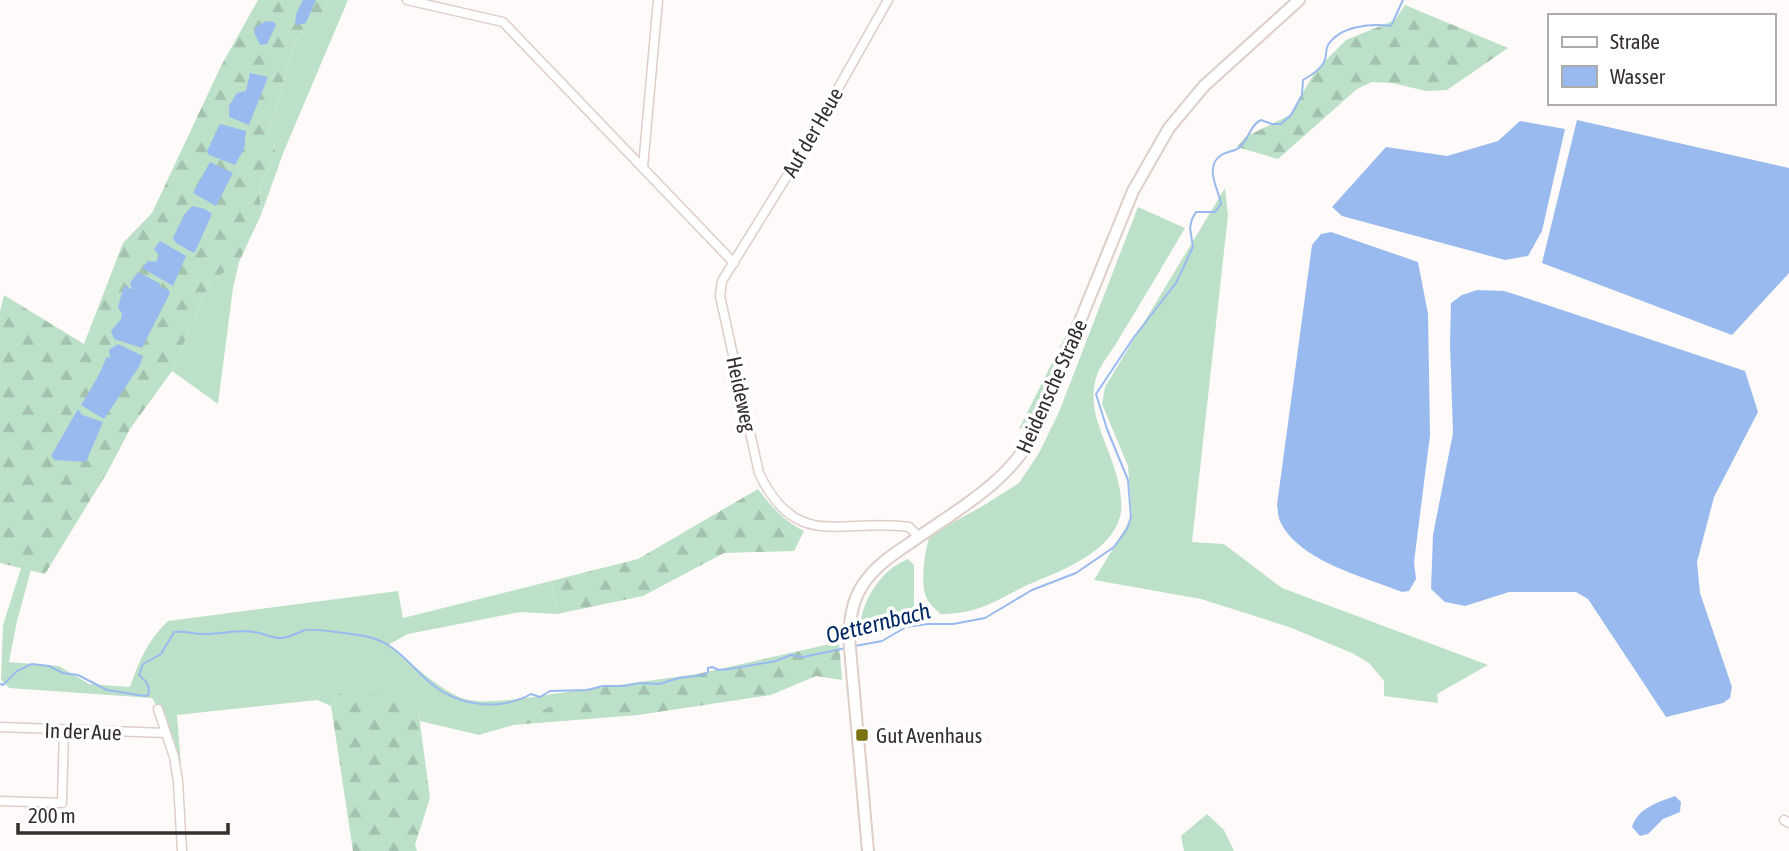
<svg xmlns="http://www.w3.org/2000/svg" width="1789" height="851" font-family="'Asap Condensed',sans-serif">
	<style>
		.grass { fill: #bde1c8 }
		.forest { fill: url(#forest-firs) }
		.water { fill: #98baef }
		.lines { fill: none; stroke-linecap: round; stroke-linejoin: round }
		.stream { stroke: #98baef; stroke-width: 2 }
		.street-casing { stroke: #decec8; stroke-width: 11 }
		.secondary-casing { stroke: #decec8; stroke-width: 14 }
		.street { stroke: #fff; stroke-width: 8 }
		.secondary { stroke: #fff; stroke-width: 10 }
		.poi-dot { fill: #7c7213; stroke: #fff; stroke-width: 2.5 }
		.labels { text-anchor: middle; dominant-baseline: central; stroke-width: 7; stroke-linejoin: round; paint-order: stroke }
		.street-label { font-size: 21px; fill: #342e2c; stroke: #fff }
		.poi-label { font-size: 21px; fill: #342e2c; stroke: #fff; text-anchor: start }
		.water-label { font-size: 23px; font-style: italic; fill: #012864; stroke: #fff }
	</style>
	<defs>
		<pattern id="forest-firs" width="22" height="20" patternUnits="userSpaceOnUse" patternTransform="scale(1.75)"><rect width="22" height="20" fill="#bde1c8"/><path d="M5 1l3.5 6h-7zM16 11l3.5 6h-7z" fill="#a3c1ac"/></pattern>
	</defs>
	<rect width="100%" height="100%" fill="#fefaf9"/>
	<path class="grass" d="M329,0H348L284,151L261,215L259,186L276,154L269,130L297,37L318,24Z
		M1225,188L1228,215L1192,542L1224,544L1282,588L1488,665L1437,694L1438,703L1384,696V681L1369,663L1352,653L1289,627L1201,599L1094,580L1132,517L1128,466L1102,404L1105,387Z
		M1138,207L1185,228C1164,264 1142,301 1120,337C1113,350 1100,364 1096,378C1090,402 1096,418 1104,440C1112,460 1126,495 1120,517C1110,551 1068,568 1039,580C1000,596 985,614 940,614C936,609 928,603 926,597C920,583 925,549 930,535L981,507L1019,483L1039,453L1059,412Z
		M239,262L233,288L218,404L172,371L210,282Z
		M1090,315L1048,419L1019,429L1066,335Z
		M908,559L914,565V607L885,633L860,638C857,607 879,570 908,559Z
		M21,568L31,570L17,621L9,662L59,666L89,684L130,687C139,661 148,640 168,621L398,591L403,618L551,581L557,614L520,612L408,634L388,645C407,659 447,697 469,700C496,705 553,693 583,690L513,725L479,735L420,721L418,708L338,694L331,706L317,700L177,715L181,765L176,760L165,720L152,698L9,688L1,680L3,625Z
		M1207,814L1224,830L1234,851H1184L1181,836Z"/>
	<path class="forest" d="M258,0H329L318,24L297,37L269,130L276,154L259,186L261,215L239,262L210,282L172,371L130,429L108,471L45,574L0,563V311L4,295L84,344L123,243L152,213L221,66Z
		M1405,5L1508,48L1447,90L1426,91L1392,83L1372,82L1357,89L1278,159L1237,147L1245,137L1290,115L1316,70L1346,40L1395,20Z
		M758,489C771,506 784,521 804,531L794,551L724,553L643,596L557,614L551,581L638,559Z
		M839,642L842,680L816,676L771,695L638,715L513,725L583,690L697,674Z
		M338,694L398,695L418,708L430,798L415,845L417,851H353L331,706Z"/>
	<path class="water" d="M303,0H316L306,23L297,25L295,24L296,14Z
		M266,21L274,22L276,25L267,44L260,45L254,32L256,27Z
		M250,73L268,77L249,125L229,117V106L237,93L246,91Z
		M1577,120L1789,168V273L1732,335L1542,263Z
		M1520,121L1565,129L1542,231L1528,256L1505,260L1342,216L1332,207L1386,147L1447,156L1498,141Z
		M220,124L246,131L244,149L235,165L209,155L207,151Z
		M210,162L233,173L216,206L193,193Z
		M192,206L205,209L212,214L195,252H192L176,243L173,238L184,215Z
		M1331,232L1418,262L1428,314L1430,435L1414,562L1416,579L1409,591L1402,592C1365,577 1298,561 1280,521C1278,517 1278,510 1277,505L1312,245L1321,234Z
		M160,241L186,256L173,286L142,268L148,261L156,262L159,255L154,249Z
		M138,272L159,283L162,288L168,289L170,293L142,348L114,339L111,331L121,319L122,314L118,307L123,289L127,285L130,289H132L130,283Z
		M1477,290L1504,291L1520,296L1745,371L1758,412L1714,497L1697,562L1700,593L1732,687L1730,698L1723,703L1666,717L1588,599L1576,592H1509L1465,606L1445,602L1431,589L1433,535L1453,433L1450,344L1451,303L1462,295Z
		M118,344L143,356L140,365L104,419L81,405C88,394 104,368 106,357L110,358L109,350Z
		M78,409L82,415L103,422L86,462L55,460L51,456Z
		M1675,796L1681,802L1680,812L1663,819L1648,834L1640,836L1632,827C1638,808 1658,802 1675,796Z"/>
	<g class="lines">
		<path class="stream" d="M855,646L882,641L906,627L928,624H953L985,618L1032,590L1076,573L1114,547L1127,529L1131,517L1128,480L1107,429L1096,394L1134,337L1176,283L1193,247L1190,228L1192,219L1196,212H1215L1221,204C1219,190 1204,168 1220,156C1226,151 1235,152 1240,147C1249,139 1250,125 1261,120L1272,124H1281L1291,115L1302,95L1303,80C1310,76 1321,70 1324,62C1327,56 1325,51 1328,45C1340,26 1371,23 1391,26L1403,0
			M0,684L3,685L17,671L32,664L49,666L63,673L78,675L107,690L145,696L148,695C151,685 146,681 139,675L143,664L161,654L174,632C184,631 191,633 201,634C218,635 236,629 254,632C263,633 271,638 280,638C289,638 297,633 305,630C311,628 361,635 369,637C396,644 408,663 428,681C456,706 499,712 531,694L540,697L550,691L587,690L603,686H624L640,683L659,684L679,678L704,675L708,672V668L712,667L719,670L730,669L776,661L791,655L803,657L846,648"/>
		<g class="street-casing">
			<path id="street" d="M407,0L503,22L734,263
				M888,0L805,147L722,281L720,296L759,473C797,553 842,517 909,527L919,537
				M643,167L658,0
				M158,709L174,757L178,781L182,851
				M0,727L166,733
				M0,801L62,803L64,731
				M1784,820L1789,823"/>
		</g>
		<g class="secondary-casing">
			<path id="secondary" d="M868,851L849,637C850,619 852,602 862,586C874,567 892,555 910,543C956,510 1011,482 1036,429L1133,191L1169,128L1204,86L1299,0"/>
		</g>
		<use href="#street" class="street"/>
		<use href="#secondary" class="secondary"/>
	</g>
	<rect class="poi-dot" x="855" y="728" width="14" height="14" rx="3.5"/>
	<g class="labels">
		<g class="street-label">
			<text transform="translate(812 132) rotate(-60)">Auf der Heue</text>
			<text transform="translate(1051 386) rotate(-66)">Heidensche Straße</text>
			<text transform="translate(742 394) rotate(78)">Heideweg</text>
			<text transform="translate(83 731) rotate(2)">In der Aue</text>
		</g>
		<g class="poi-label">
			<text x="876" y="735">Gut Avenhaus</text>
		</g>
		<g class="water-label">
			<text transform="translate(878 623) rotate(-14)">Oetternbach</text>
		</g>
	</g>
	<rect x="1548" y="14" width="228" height="91" fill="#ffffff" stroke="#aeabab" stroke-width="2"/>
	<rect x="1562" y="37" width="35" height="10" fill="#ffffff" stroke="#aeabab" stroke-width="2"/>
	<text x="1610" y="49" font-size="21" fill="#342e2c">Straße</text>
	<rect x="1562" y="66" width="35" height="21" fill="#98baef" stroke="#aeabab" stroke-width="2"/>
	<text x="1610" y="84" font-size="21" fill="#342e2c">Wasser</text>
	<path d="M18 823v10h210v-10" fill="none" stroke="#342e2c" stroke-width="3.5"/>
	<text x="28" y="823" font-size="21" fill="#342e2c" stroke="#ffffff" stroke-width="5" paint-order="stroke">200 m</text>
</svg>
